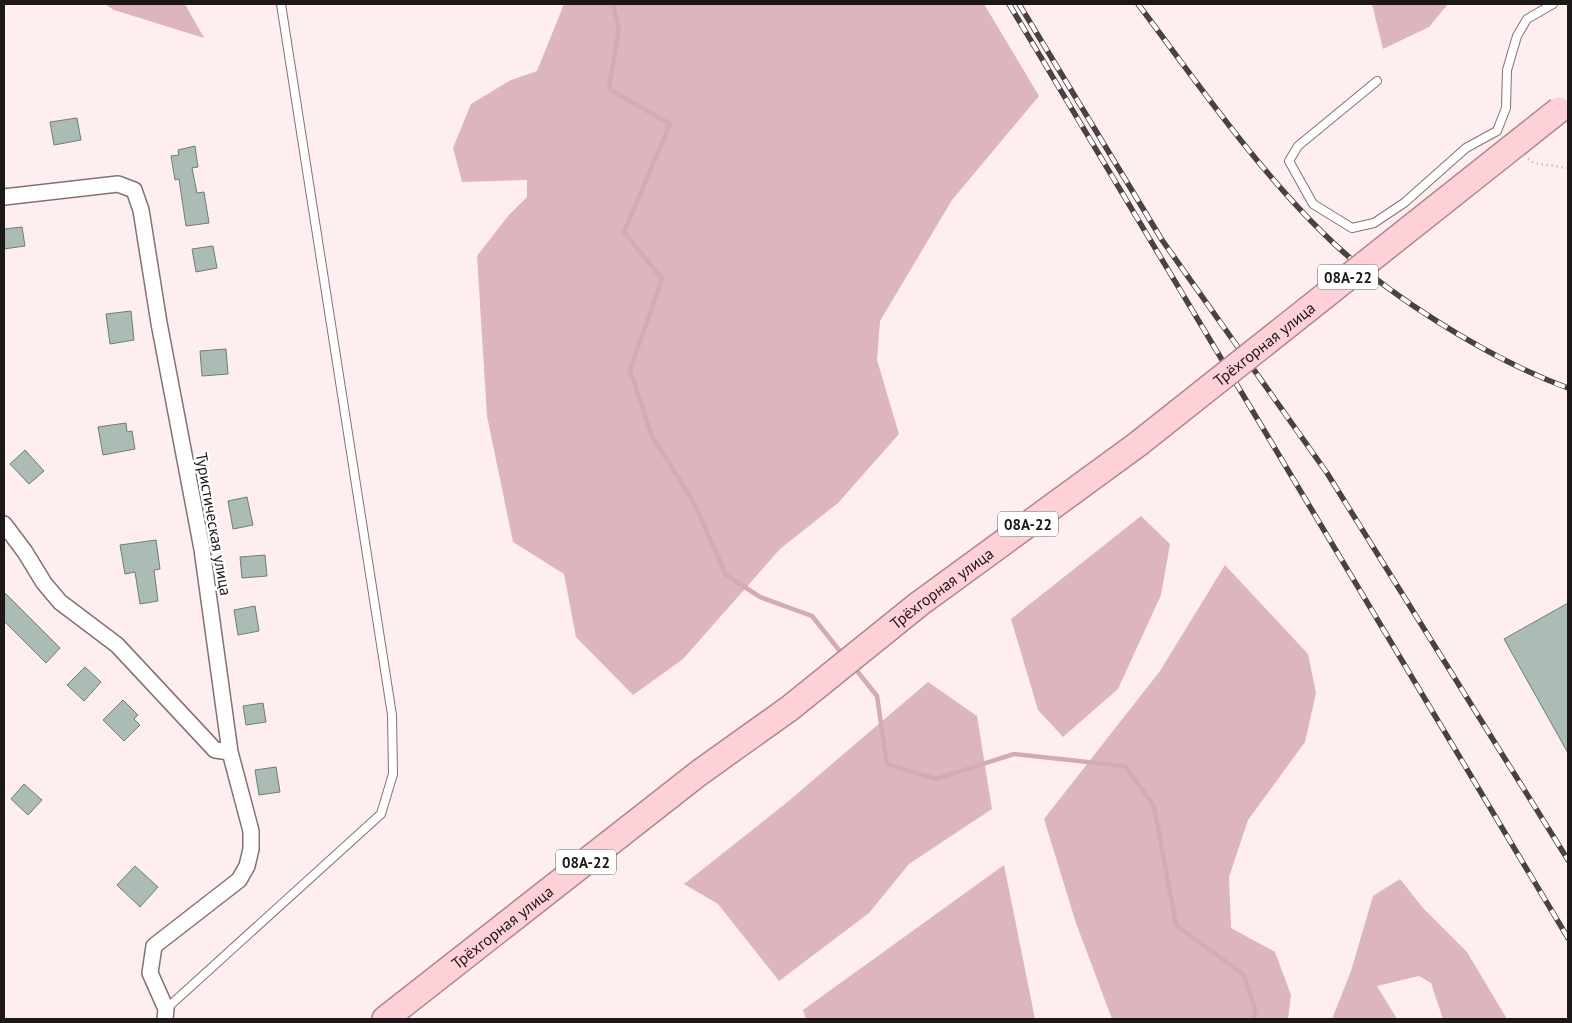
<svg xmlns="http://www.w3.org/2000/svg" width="1572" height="1023" font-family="'PT Sans',sans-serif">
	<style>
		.forest { fill: #ddb5bc }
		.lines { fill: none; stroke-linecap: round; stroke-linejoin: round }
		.stream { stroke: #d3abb2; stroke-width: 4.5 }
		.building { fill: #abbcb4; stroke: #6d7e76 }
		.service-casing { stroke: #847174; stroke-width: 10 }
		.minor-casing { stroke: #847174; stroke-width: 18 }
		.trunk-casing { stroke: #af878e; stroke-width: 28 }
		.path { stroke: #b7a9ab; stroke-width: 2.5; stroke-dasharray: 1 4; stroke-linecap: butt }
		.service { stroke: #fff; stroke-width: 8 }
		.minor { stroke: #fff; stroke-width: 15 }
		.trunk { stroke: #fed0d8; stroke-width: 25 }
		.rail-casing { stroke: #494142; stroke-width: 5.5 }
		.rail { stroke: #fff; stroke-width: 4; stroke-dasharray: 11; stroke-linecap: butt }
		.trunk-bridge-casing { stroke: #af878e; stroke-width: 28; stroke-linecap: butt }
		.trunk-bridge { stroke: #fed0d8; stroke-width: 25 }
		.labels { text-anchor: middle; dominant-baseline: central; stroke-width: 5; stroke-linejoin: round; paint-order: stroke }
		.shield { fill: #fff; stroke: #625d5d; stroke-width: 1 }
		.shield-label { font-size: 15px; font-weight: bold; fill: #1e1718 }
		.street-label { font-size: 16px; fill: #1e1718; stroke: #fff }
	</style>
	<rect width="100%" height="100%" fill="#ffeef0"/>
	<path class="forest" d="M105,4H185L204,38L114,10Z
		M564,4H984L1039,96L952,200L880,321L877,360L899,434L838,503L780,549L683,659L633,695L576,637L564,574L513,542L487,416L477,256L508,216L527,197V180L462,182L453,148L471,104L511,80L537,71Z
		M1372,4H1448L1429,27L1383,49Z
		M1141,516L1170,544L1161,595L1118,689L1063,737L1038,710L1011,619Z
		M1225,565L1308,654L1316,693L1305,742L1248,820L1229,877L1231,928L1275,952L1291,995L1288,1019H1112L1076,923L1044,819L1160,671Z
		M928,682L977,716L992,809L909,864L869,913L779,981L718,904L684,884L785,804Z
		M1004,865L1035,1019H806L803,1010Z
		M1400,879L1423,908L1467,952L1507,1019H1443L1431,983L1419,976L1377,986L1397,1019H1332L1351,971L1373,896Z"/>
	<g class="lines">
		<path class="stream" d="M613,4L619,29L609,89L670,124L624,232L662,279L630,370L651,434L694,503L726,575L760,597L812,616L843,655
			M853,666L877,696L887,764L936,779L1014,754L1125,766L1154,806L1176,925L1244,975L1256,1012L1252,1019"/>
	</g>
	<path class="building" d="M77,118L81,140L54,145L50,122Z
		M195,146L198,167L192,168L197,193L204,192L209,223L186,226L179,179L175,180L171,156L179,155L178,150Z
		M22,227L25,246L4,249V229Z
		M213,246L217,268L196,272L192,249Z
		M131,311L134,340L110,344L106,314Z
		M226,349L228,374L202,376L200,351Z
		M126,423L127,432L132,431L135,449L103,455L98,427Z
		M25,450L44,471L29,484L10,464Z
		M247,497L253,525L233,529L228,501Z
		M156,540L160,569L154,570L158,601L140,604L135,572L125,574L120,545Z
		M265,555L267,576L242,578L240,557Z
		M4,592L60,648L46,663L4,621Z
		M1568,603V753L1504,639Z
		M255,606L259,631L238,635L234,610Z
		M85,667L101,682L84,701L67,685Z
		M123,700L138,715L134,719L140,725L124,741L103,720Z
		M263,703L266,722L246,725L243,706Z
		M276,767L280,792L259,795L255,770Z
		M24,784L42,800L28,815L11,799Z
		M135,866L158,887L140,907L117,885Z"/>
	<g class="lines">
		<g class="service-casing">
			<path id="service" d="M1377,81L1298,146L1289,161L1313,204L1352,228L1374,223L1404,203L1466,148L1497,131L1506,108L1507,70L1517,36L1527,19L1553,4
				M166,1009L381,814L393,774L392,715L281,4"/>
		</g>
		<g class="minor-casing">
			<path id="minor" d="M4,197L118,184L134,190L141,210L159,323L202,549L230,752L251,831V849L247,866L239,880L154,946L150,973L166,1009L165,1019
				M4,524L25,552L44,583L60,602L117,645L215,750L230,752"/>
		</g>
		<g class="trunk-casing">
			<g id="trunk">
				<path id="s1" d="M385,1019L699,773L790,708L919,604L1138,444"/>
			</g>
		</g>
		<path class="path" d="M1528,159L1534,163L1568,168"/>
		<use href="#service" class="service"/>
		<use href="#minor" class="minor"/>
		<use href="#trunk" class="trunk"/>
		<g class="rail-casing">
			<path id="rail" d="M1009,4L1568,938
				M1019,4L1162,240L1327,473L1568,860
				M1138,4C1196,81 1254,165 1323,233C1383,293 1489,359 1568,388"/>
		</g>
		<use href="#rail" class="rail"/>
		<g class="trunk-bridge-casing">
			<g id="trunk-bridge">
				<path id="s2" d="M1138,444L1559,110"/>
			</g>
		</g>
		<use href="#trunk-bridge" class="trunk-bridge"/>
	</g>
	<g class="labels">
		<g class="shield">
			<rect x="1318" y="264.5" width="60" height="25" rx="4"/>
			<rect x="998" y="511.5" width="60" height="25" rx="4"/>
			<rect x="556" y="849.5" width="60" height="25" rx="4"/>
		</g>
		<g class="shield-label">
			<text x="1348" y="277">08А-22</text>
			<text x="1028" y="524">08А-22</text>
			<text x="586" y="862">08А-22</text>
		</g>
		<g class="street-label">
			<text stroke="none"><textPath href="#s2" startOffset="161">Трёхгорная улица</textPath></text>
			<text transform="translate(214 524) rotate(80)">Туристическая улица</text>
			<text stroke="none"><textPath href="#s1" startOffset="704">Трёхгорная улица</textPath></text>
			<text stroke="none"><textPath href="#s1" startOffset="149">Трёхгорная улица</textPath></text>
		</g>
	</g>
	<rect width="1572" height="1023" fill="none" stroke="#1e1718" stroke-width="10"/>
</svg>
